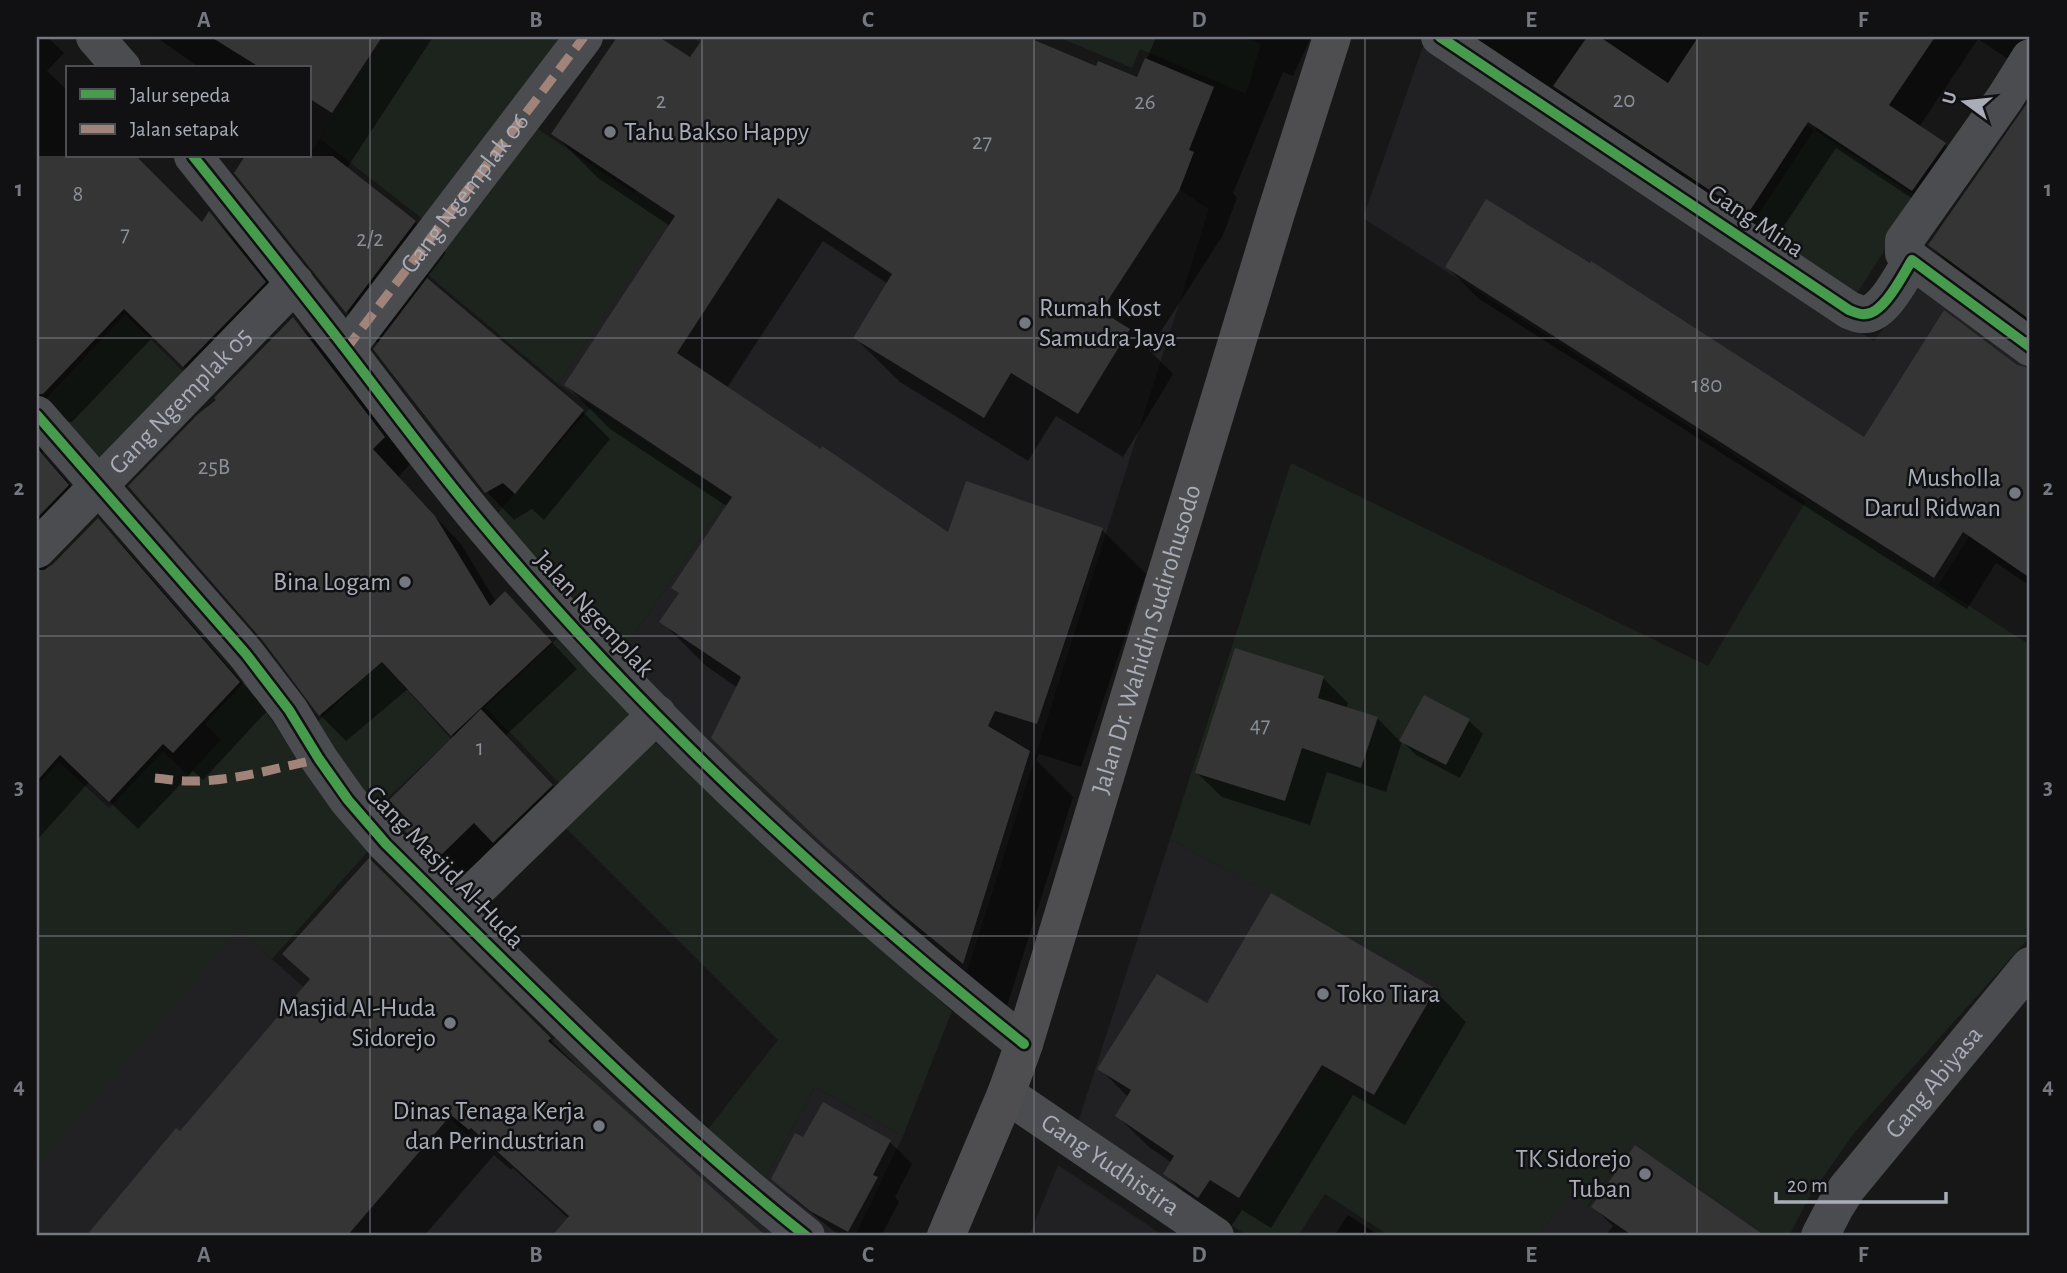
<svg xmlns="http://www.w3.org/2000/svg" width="2067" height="1273" font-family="'Alegreya Sans',sans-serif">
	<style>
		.built { fill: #212123 }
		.green { fill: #1d241e }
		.shadow { fill: #0007 }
		.building { fill: #353536 }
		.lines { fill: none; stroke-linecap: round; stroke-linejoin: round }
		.minor { stroke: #4b4c50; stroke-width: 38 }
		.highway { stroke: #4e4e51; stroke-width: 38 }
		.quiet { stroke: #a18479; stroke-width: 9; stroke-dasharray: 18 9; stroke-linecap: butt }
		.cycleway-casing { stroke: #111113; stroke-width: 15 }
		.cycleway { stroke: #469c4c; stroke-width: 10 }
		.grid { fill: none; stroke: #757880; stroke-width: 2; stroke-opacity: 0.55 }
		.poi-dot { fill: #757880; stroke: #111113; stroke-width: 2.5 }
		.labels { text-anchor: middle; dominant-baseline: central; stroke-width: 5; stroke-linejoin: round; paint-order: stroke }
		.number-label { font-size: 23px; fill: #8b8f98 }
		.poi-label { font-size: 26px; fill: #a8adb8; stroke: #111113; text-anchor: end }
		.street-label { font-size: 26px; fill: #a8adb8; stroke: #111113 }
		.neatline { fill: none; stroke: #757880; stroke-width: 2.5 }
		.grid-label { font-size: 23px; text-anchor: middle; font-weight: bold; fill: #757880 }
	</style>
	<rect width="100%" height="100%" fill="#171717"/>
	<path class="built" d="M282,37H386L310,154V68H263Z
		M697,37H947L1209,209L967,972L854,881L620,655L727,499L558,384L669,217L634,193L723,58L696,40Z
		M1423,46L1874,341L1916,284L2030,369V440L1938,586L1363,218Z
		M59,762L272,959L468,1135L562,1030L789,1236H37V786Z
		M1170,839L1443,987L1374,1100L1324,1071L1230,1224L1078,1122Z
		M815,1087L903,1136L855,1236H830L763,1182Z
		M1633,1141L1768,1236H1538L1569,1192L1588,1207Z
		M1058,1165L1164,1236H1029Z"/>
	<path class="green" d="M386,37H565L425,221L320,139Z
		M1058,37H1245L1261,44L1246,94L1140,49L1132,68Z
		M1755,37H1824L1816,48L1853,73L1815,130L1919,198L1851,302L1747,231L1814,130L1730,76Z
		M533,126L670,217L558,384L422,270Z
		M125,314L185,373L99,465L45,400Z
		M591,407L727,499L620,655L497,514Z
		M1291,463L1708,666L1806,501L2030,645V937L1854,1133L1808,1199L1789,1236H1768L1633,1142L1587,1207L1569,1193L1538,1236H1390L1325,1194L1298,1236H1248L1230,1224L1324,1070L1374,1100L1442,987L1170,839Z
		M557,639L635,721L565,789L485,707Z
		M365,643L451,739L377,808L315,724L354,688L337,669Z
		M245,681L308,774L369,850L272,959L239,929L37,1167V786L59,762L109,808L163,751L188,775L221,740L205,724Z
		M642,729C742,827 846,920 952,1011L903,1136L815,1087L763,1182L705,1133L778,1040L553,815Z"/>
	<path class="shadow" d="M37,37H47L64,53L47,71L68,91V156H133L203,225L210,214L238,242L293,312L212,394L153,337L72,422H61L44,438L43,454L96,514L49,563L45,571L53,566L98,520L126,549L267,711L203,780L193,771L138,829L89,782L37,840Z
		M156,37H433L347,168L415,222L446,253L426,279L582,411L610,439L544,520L532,509L514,520L487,492L376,349L379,344L347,312L236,173L247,156H310V68H200Z
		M619,37H656L691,60L706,37H1023L1097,69L1138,80L1156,37H1311L1293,76L1283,72L1233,193L1237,198L1223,235L1149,350L1173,374L1123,457L1056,416L1028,461L900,382L855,338L888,284L823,241L727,388L949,534L1102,530L1146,574L1081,767L1039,754L1036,760L1073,797L1007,1006L941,952L872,890L713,738L738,688L706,666L662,622L680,594L674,588L728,507L610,429L566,385L670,226L598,178L554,134Z
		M1468,37H2030V52L2020,67L1978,39L1919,127L1945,145L1972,172L1940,217L1836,148L1774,241Z
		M2030,102V327L1962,277L1930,245Z
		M1447,267L1865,439L2017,367L2030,370V586L1996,563L1967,609L1479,299Z
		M293,319L319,345L410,464L398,477L461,544L496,602L531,620L577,669L505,736L579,813L463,888L401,825L408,818L455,738L409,688L346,741L320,715L219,400Z
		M1323,678L1348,703L1346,709L1377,718L1401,742L1424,697L1469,721L1483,734L1460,778L1416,755L1402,741L1386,792L1327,772L1310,825L1222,797L1197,773Z
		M1272,895L1435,991L1466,1022L1405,1125L1353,1095L1271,1228L1242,1210L1230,1228L1196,1205L1165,1174L1172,1163L1149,1147L1117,1116L1129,1098L1100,1069L1208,1005Z
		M285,954L550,1039L591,1080L761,1236H554L569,1219L513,1168L511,1170L494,1155L424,1236H88L176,1130L180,1133L312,981Z
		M804,1140L889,1141L912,1164L895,1197L899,1202L881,1236H840L796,1201L773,1178Z
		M1635,1147L1762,1236H1605L1613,1226L1593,1207Z
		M1348,1215L1380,1236H1334Z"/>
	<path class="building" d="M211,37H382L332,113L310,99V68H261Z
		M617,37H659L690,57L704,37H1027L1096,66L1098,61L1137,77L1145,58L1214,87L1189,150L1194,152L1179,191L1101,311L1130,329L1078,414L1011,373L984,418L853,338L892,274L778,198L677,353L821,449L822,446L948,532L966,481L1103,528L1037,724L995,711L988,726L1030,751L963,964L895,908L825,846L711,738L741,677L659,622L679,593L671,588L732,497L564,385L675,216L551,134Z
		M1587,37H1600L1668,83L1698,37H1935L1889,105L1946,143L1912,191L1808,122L1747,215L1553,86Z
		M2030,99V320L1928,245Z
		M37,156H136L202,222L209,211L266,282L183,367L124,309L43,394H37Z
		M245,156H333L416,221L346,313L234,173Z
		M1486,199L1590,263L1591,261L1864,437L1944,310L2017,365L2030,368V578L1963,532L1934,578L1445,267Z
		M427,278L584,410L515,494L503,483L485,493L373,349Z
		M293,317L385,437L373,449L435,516L490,606L505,591L552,642L451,736L382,662L319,716L263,641L128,486L198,414L216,400L214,398Z
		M37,448L69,485L37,518Z
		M98,518L240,682L173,753L163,744L109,802L60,755L37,781V570H44L53,564Z
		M1235,648L1324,676L1318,698L1378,717L1361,768L1302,748L1285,801L1195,773Z
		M1424,695L1470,719L1446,765L1399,741Z
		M481,709L553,785L493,843L474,823L435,861L399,825L406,818L389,800Z
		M369,858L551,1038L548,1041L766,1236H552L569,1216L471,1128L469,1130L451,1115L347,1236H86L176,1128L180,1131L310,979L282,954Z
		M1271,893L1436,989L1374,1095L1322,1065L1239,1198L1210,1180L1198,1198L1163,1174L1174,1156L1115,1116L1131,1090L1097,1069L1157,974L1207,1003Z
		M823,1102L891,1140L873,1175L878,1177L848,1232L810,1211L771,1179L795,1133L803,1137Z
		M1635,1145L1765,1236H1633L1591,1207Z"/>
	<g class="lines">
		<g class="minor">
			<path d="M95,37L122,68"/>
			<path d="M1440,37L1849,310C1854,312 1860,315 1865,314C1884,314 1903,274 1912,260L2030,347"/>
			<path d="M193,156C244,220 295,283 345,348C391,408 436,469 485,527C645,718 830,889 1024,1044"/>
			<path d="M1912,260L1904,253V241L2005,98L2030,58"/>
			<path id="s1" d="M346,349L584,37"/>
			<path d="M37,415L246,654L289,710L319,759L348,800L386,844C523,979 656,1117 806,1236"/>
			<path id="s2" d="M37,549L295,283"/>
			<path d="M454,911L657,714"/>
			<path id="s3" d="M1006,1094L1215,1236"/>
			<path id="s4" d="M1820,1236L1835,1207L1847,1188L2030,966"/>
		</g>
		<path class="highway" id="s5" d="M946,1236L1006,1094L1024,1044L1276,213L1332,37"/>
		<path class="quiet" d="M346,349L584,37
			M155,778C166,779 177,781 188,781C232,782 276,768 319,759"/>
		<g class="cycleway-casing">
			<path id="cycleway" d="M1440,37L1849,310C1854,312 1860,315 1865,314C1884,314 1903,274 1912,260L2030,347
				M193,156C244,220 295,283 345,348C391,408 436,469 485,527C645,718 830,889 1024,1044
				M37,415L246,654L289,710L319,759L348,800L386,844C523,979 656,1117 806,1236"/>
		</g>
		<use href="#cycleway" class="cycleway"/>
	</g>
	<path class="grid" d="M370,37V1236M702,37V1236M1034,37V1236M1365,37V1236M1697,37V1236M37,338H2030M37,636H2030M37,936H2030"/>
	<g class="poi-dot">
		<circle cx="610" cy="132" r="7"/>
		<circle cx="1025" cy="323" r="7"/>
		<circle cx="2015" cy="493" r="7"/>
		<circle cx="405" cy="582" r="7"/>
		<circle cx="1323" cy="994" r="7"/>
		<circle cx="450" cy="1023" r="7"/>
		<circle cx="599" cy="1126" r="7"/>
		<circle cx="1645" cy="1174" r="7"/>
	</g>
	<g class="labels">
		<g class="number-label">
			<text x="1624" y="100">20</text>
			<text x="661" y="101">2</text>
			<text x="1145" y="102">26</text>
			<text x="982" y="142">27</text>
			<text x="78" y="194">8</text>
			<text x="125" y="234">7</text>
			<text x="370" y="239">2/2</text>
			<text x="1707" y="385">180</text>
			<text x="214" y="467">25B</text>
			<text x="1260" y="725">47</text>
			<text x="480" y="748">1</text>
		</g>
		<g class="poi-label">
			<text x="624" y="132" text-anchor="start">Tahu Bakso Happy</text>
			<text x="1039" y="308" text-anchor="start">Rumah Kost<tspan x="1039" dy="30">Samudra Jaya</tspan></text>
			<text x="2001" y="478">Musholla<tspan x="2001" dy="30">Darul Ridwan</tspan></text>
			<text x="391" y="582">Bina Logam</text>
			<text x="1337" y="994" text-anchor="start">Toko Tiara</text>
			<text x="436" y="1008">Masjid Al-Huda<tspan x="436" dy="30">Sidorejo</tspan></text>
			<text x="585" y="1111">Dinas Tenaga Kerja<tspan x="585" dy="30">dan Perindustrian</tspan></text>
			<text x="1631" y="1159">TK Sidorejo<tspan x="1631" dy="30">Tuban</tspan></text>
		</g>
		<g class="street-label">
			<text stroke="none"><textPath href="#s1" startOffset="196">Gang Ngemplak 06</textPath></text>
			<text transform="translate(1756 221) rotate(34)">Gang Mina</text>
			<text stroke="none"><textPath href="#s2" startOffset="206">Gang Ngemplak 05</textPath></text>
			<text transform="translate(594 614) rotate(47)">Jalan Ngemplak</text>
			<text stroke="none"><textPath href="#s5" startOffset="630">Jalan Dr. Wahidin Sudirohusodo</textPath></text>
			<text transform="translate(445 867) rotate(46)">Gang Masjid Al-Huda</text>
			<text stroke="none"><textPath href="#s4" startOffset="192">Gang Abiyasa</textPath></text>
			<text stroke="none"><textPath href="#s3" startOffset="126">Gang Yudhistira</textPath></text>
		</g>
	</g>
	<rect width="2067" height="1273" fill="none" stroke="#111113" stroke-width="77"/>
	<rect x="66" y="66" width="245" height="91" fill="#111113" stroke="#4d4f55" stroke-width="2"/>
	<rect x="80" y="89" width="35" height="10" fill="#469c4c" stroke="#4d4f55" stroke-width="2"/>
	<text x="130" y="102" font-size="21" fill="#a8adb8">Jalur sepeda</text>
	<rect x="80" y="124" width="35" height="10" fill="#a18479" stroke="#4d4f55" stroke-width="2"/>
	<text x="130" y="136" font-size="21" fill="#a8adb8">Jalan setapak</text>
	<g transform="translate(1965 102) rotate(285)" stroke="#111113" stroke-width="5" paint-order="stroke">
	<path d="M0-5L12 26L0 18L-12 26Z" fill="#a8adb8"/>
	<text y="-10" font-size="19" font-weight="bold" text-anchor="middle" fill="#a8adb8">U</text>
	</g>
	<path d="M1776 1192v10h170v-10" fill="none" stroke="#a8adb8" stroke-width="3.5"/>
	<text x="1787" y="1192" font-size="21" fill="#a8adb8" stroke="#111113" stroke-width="5" paint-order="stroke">20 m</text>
	<rect x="38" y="38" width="1990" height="1196" class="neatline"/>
	<g class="grid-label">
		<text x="204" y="27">A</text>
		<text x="536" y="27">B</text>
		<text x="868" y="27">C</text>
		<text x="1199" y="27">D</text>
		<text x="1531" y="27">E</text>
		<text x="1863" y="27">F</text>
		<text x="19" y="196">1</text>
		<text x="2048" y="196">1</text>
		<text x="19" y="495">2</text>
		<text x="2048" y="495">2</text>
		<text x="19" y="794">3</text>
		<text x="2048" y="794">3</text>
		<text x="19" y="1093">4</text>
		<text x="2048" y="1093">4</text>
		<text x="204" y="1262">A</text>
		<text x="536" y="1262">B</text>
		<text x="868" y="1262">C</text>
		<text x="1199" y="1262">D</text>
		<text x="1531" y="1262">E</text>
		<text x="1863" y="1262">F</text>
	</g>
</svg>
